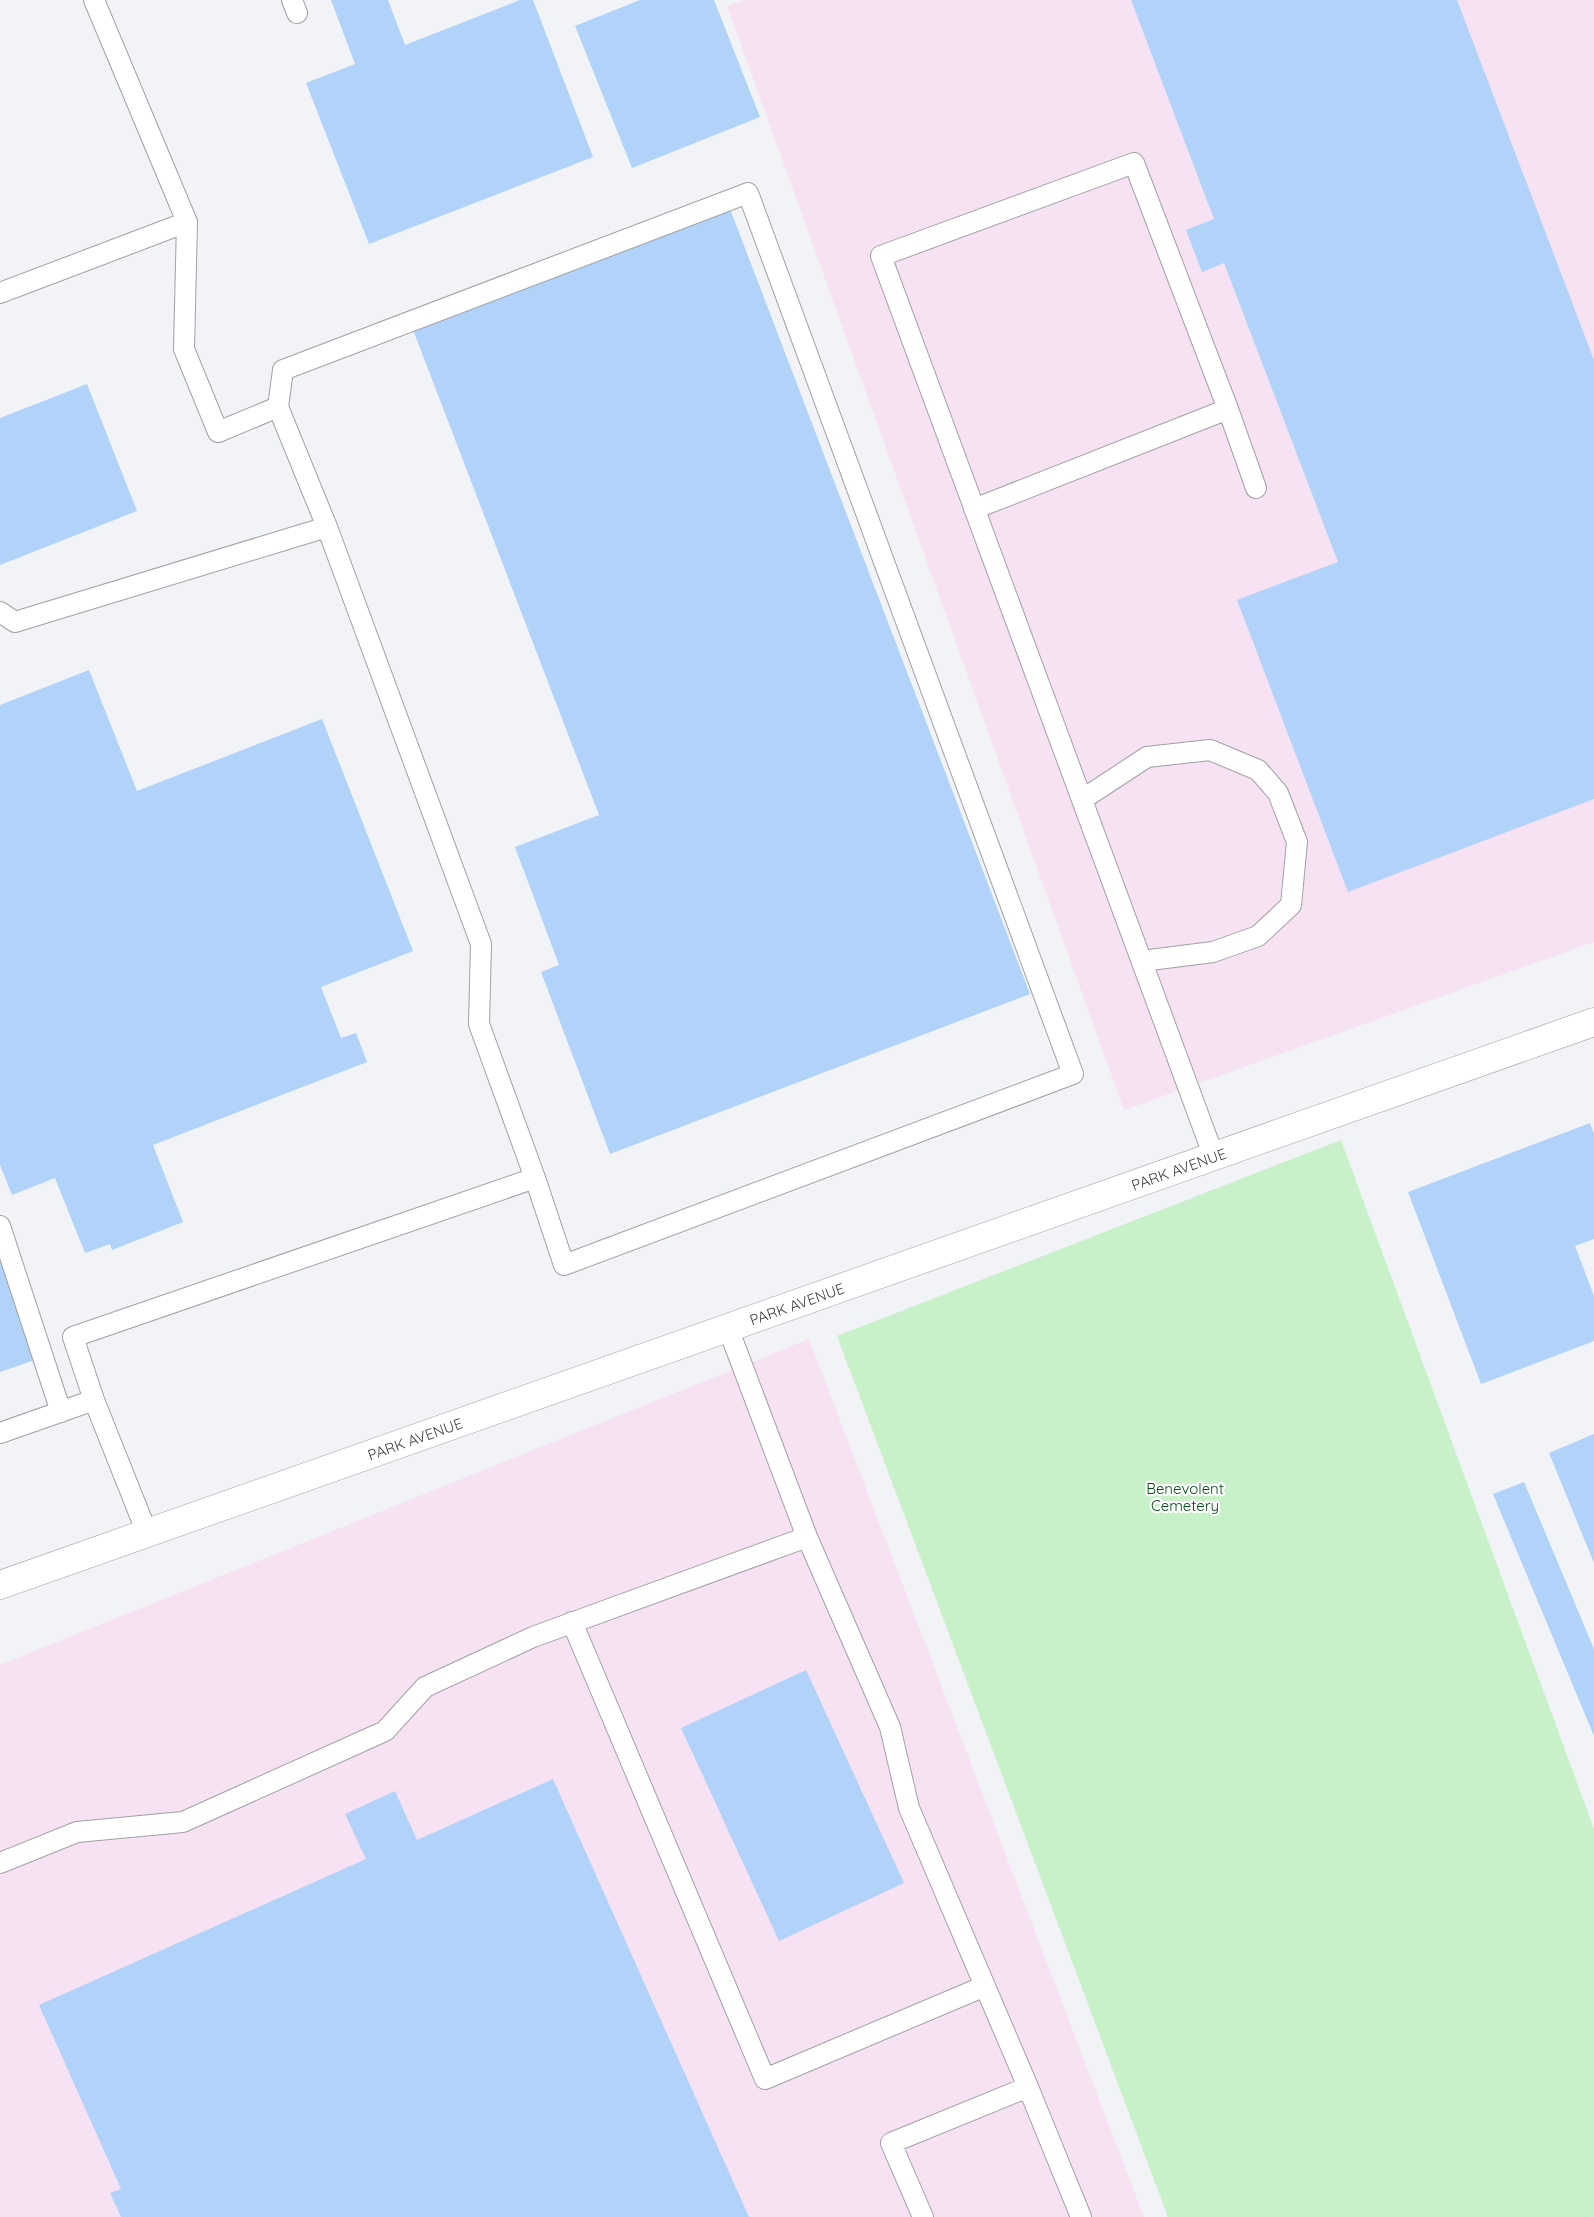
<svg xmlns="http://www.w3.org/2000/svg" width="1594" height="2217" font-family="Quicksand,sans-serif">
	<style>
		.industrial { fill: #f6e2f2 }
		.green { fill: #c8f0c9 }
		.building { fill: #b1d3fa }
		.lines { fill: none; stroke-linecap: round; stroke-linejoin: round }
		.lane-casing { stroke: #9fa1a4; stroke-width: 22 }
		.street-casing { stroke: #9fa1a4; stroke-width: 29 }
		.lane { stroke: #fff; stroke-width: 20 }
		.street { stroke: #fff; stroke-width: 28 }
		.labels { text-anchor: middle; dominant-baseline: central; stroke-width: 4.5; stroke-linejoin: round; paint-order: stroke }
		.street-label { font-size: 15px; fill: #3b3c3d; stroke: #fff }
		.park-label { font-size: 15px; fill: #034c12; stroke: #fff }
	</style>
	<rect width="100%" height="100%" fill="#f1f3f6"/>
	<path class="industrial" d="M745,0H1594V942L1124,1110L727,6Z
		M809,1339L1144,2217H0V1665Z"/>
	<path class="green" d="M1341,1140L1594,1829V2217H1168L837,1336Z"/>
	<path class="building" d="M331,0H388L405,45L520,0H533L593,157L369,244L306,83L355,64Z
		M640,0H714L760,117L632,168L575,26Z
		M1131,0H1457L1594,360V799L1348,892L1237,600L1338,562L1224,263L1202,272L1186,230L1214,219Z
		M727,201L1030,994L610,1154L541,972L559,965L515,847L599,815L410,322Z
		M87,384L137,511L0,565V418Z
		M89,670L137,791L322,719L413,951L321,987L341,1038L356,1033L367,1062L153,1145L183,1222L112,1250L110,1244L85,1253L55,1178L12,1195L0,1165V705Z
		M1590,1123L1594,1134V1239L1575,1246L1594,1296V1341L1481,1384L1408,1192Z
		M0,1255L38,1359L0,1372Z
		M1594,1434V1563L1549,1453Z
		M1524,1482L1594,1649V1736L1493,1494Z
		M806,1670L904,1883L779,1941L681,1728Z
		M553,1779L749,2217H121L110,2193L121,2189L39,2005L366,1859L345,1814L395,1791L417,1840Z"/>
	<g class="lines">
		<g class="lane-casing">
			<path id="lane" d="M94,0L187,222L184,349L218,432L278,407L327,527L481,944L479,1024L535,1178L73,1337L94,1400
				M292,0L297,13
				M0,293L187,222
				M278,407L283,370L748,193L1073,1074L564,1265L535,1178
				M1228,409L1256,488
				M974,509L1228,409L1134,163L881,256C991,557 1104,856 1214,1157
				M0,612L15,622L327,527
				M1083,799L1147,757L1210,750L1258,770L1278,793L1297,842L1291,905L1258,936L1213,952L1142,961
				M0,1226L61,1412
				M728,1328L807,1537L890,1727L909,1808L1028,2087L1081,2217
				M0,1433L94,1400L147,1533
				M572,1622L765,2079L985,1986
				M0,1863L77,1832L183,1822L385,1731L425,1687L533,1637L807,1537
				M923,2217L891,2143L1028,2087"/>
		</g>
		<g class="street-casing">
			<g id="street">
				<path id="s1" d="M0,1585L1594,1022"/>
			</g>
		</g>
		<use href="#lane" class="lane"/>
		<use href="#street" class="street"/>
	</g>
	<g class="labels">
		<g class="street-label">
			<text stroke="none"><textPath href="#s1" startOffset="1250">PARK AVENUE</textPath></text>
			<text stroke="none"><textPath href="#s1" startOffset="845">PARK AVENUE</textPath></text>
			<text stroke="none"><textPath href="#s1" startOffset="440">PARK AVENUE</textPath></text>
		</g>
		<g class="park-label">
			<text x="1185" y="1488">Benevolent<tspan x="1185" dy="17">Cemetery</tspan></text>
		</g>
	</g>
</svg>
